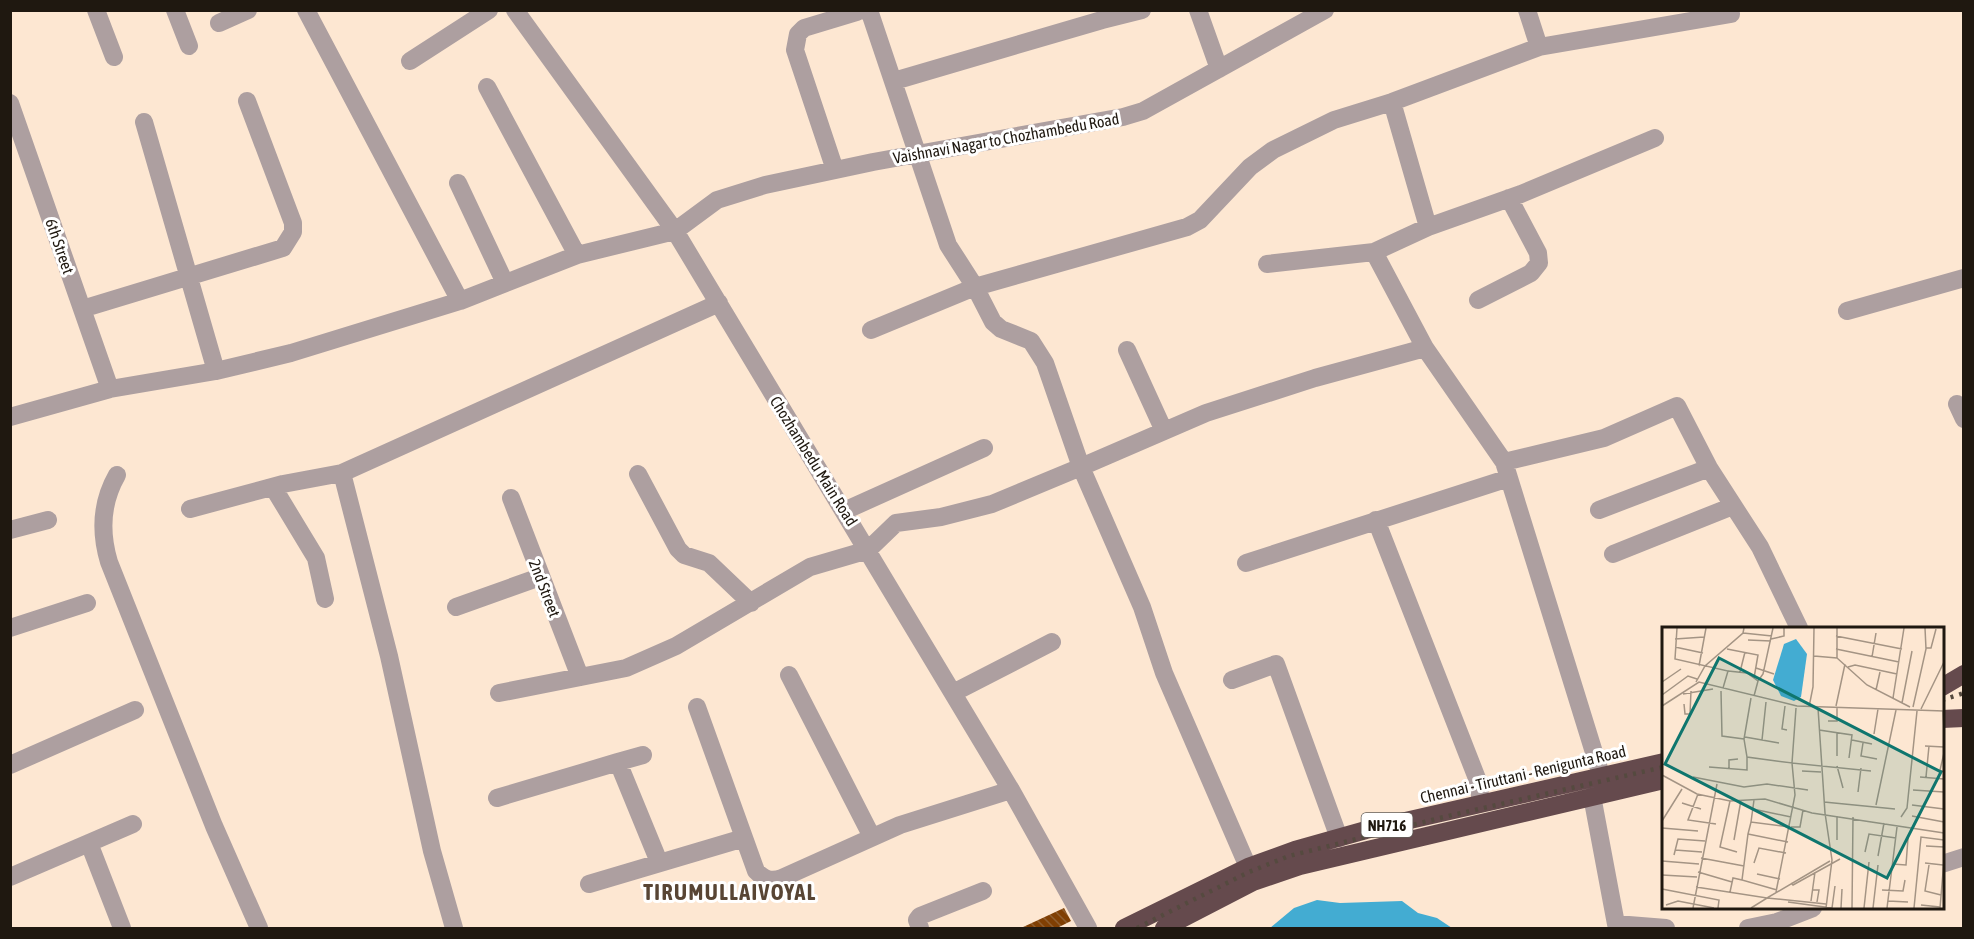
<svg xmlns="http://www.w3.org/2000/svg" width="1974" height="939" font-family="'Asap Condensed',sans-serif">
	<style>
		.water { fill: #43acd2 }
		.building { fill: url(#building-back-hatch) }
		.lines { fill: none; stroke-linecap: round; stroke-linejoin: round }
		.minor { stroke: #ad9fa0; stroke-width: 18 }
		.highway { stroke: #654a4d; stroke-width: 18 }
		.rail { stroke: #554a3f; stroke-width: 4.5; stroke-dasharray: 3 6; stroke-linecap: butt }
		.labels { text-anchor: middle; dominant-baseline: central; stroke-width: 6; stroke-linejoin: round; paint-order: stroke }
		.shield { fill: #fff; stroke: #625d58; stroke-width: 1.5 }
		.shield-label { font-size: 15px; font-weight: bold; fill: #1f1810 }
		.street-label { font-size: 16px; fill: #1f1810; stroke: #fff }
		.district-label { font-size: 22px; font-weight: bold; letter-spacing: 1.5px; fill: #584534; stroke: #fff }
		.inset-road { fill: none; stroke: #a49484; stroke-width: 1.5 }
		.view { fill: #0f766e; fill-opacity: 0.15; stroke: #0f766e; stroke-width: 3 }
		.inset-edge { fill: none; stroke: #1f1810; stroke-width: 3 }
	</style>
	<defs>
		<pattern id="building-back-hatch" width="6" height="6" patternUnits="userSpaceOnUse" patternTransform="scale(1.5)"><rect width="6" height="6" fill="#803f03"/><path d="M-1 5l2 2M0 0l6 6M5-1l2 2" fill="none" stroke="#8f5e30"/></pattern>
	</defs>
	<rect width="100%" height="100%" fill="#fde7d2"/>
	<path class="water" d="M1317,900L1340,903L1402,901L1418,913L1437,918L1452,928H1270L1294,908Z"/>
	<path class="building" d="M1064,908L1071,921L1057,928H1021Z"/>
	<g class="lines">
		<path class="minor" d="M96,10L114,57
			M175,10L189,46
			M306,10L460,301
			M515,10L675,231L1011,790L1088,928
			M1198,10L1219,69
			M1527,10L1539,47
			M219,23L248,10
			M410,61L489,10
			M894,81L1102,20L1142,10
			M487,87L577,255
			M1392,102L1428,227
			M10,103L110,389
			M144,122L216,371
			M835,170L795,50L798,34L804,28L857,12
			M458,183L505,283
			M1267,264L1374,252
			M1478,300L1531,273L1539,263L1538,253L1509,198
			M82,309L283,248L293,232V223L247,101
			M1847,311L1964,278
			M871,330L975,287L1187,227L1200,220L1250,167L1273,150L1334,120L1392,102L1539,47L1731,14
			M1425,348L1374,252L1428,227L1521,194L1655,138
			M1127,350L1164,431
			M1957,404L1964,419
			M10,417L110,389L216,371L291,353L460,301L577,255L675,231L717,200L765,185L873,162L1123,117L1143,111L1325,10
			M1504,462L1604,438L1677,406L1709,468L1760,547L1799,628
			M342,473L389,656L432,851L454,928
			M638,474L678,549L684,555L709,563L751,603
			M117,475C101,503 100,532 109,562L214,826L259,928
			M273,487L316,558L325,599
			M511,498L580,677
			M190,509L283,484L342,473L719,303
			M1599,510L1709,468
			M844,511L984,448
			M1376,520L1478,781L1481,803
			M10,530L48,520
			M1613,554L1733,506
			M1246,563L1509,478
			M456,607L540,577
			M10,628L87,603
			M789,675L872,837
			M1232,680L1276,664L1339,838
			M499,693L626,668L676,646L810,567L868,550L896,523L941,517L992,504L1081,467L1045,363L1031,341L1001,329L993,322L975,287L948,245L869,10
			M953,693L1052,642
			M697,707L756,871C764,879 770,882 782,878L900,825L1011,790
			M618,762L643,755
			M10,765L135,710
			M1592,796L1616,924L1666,928
			M497,798L618,762L659,862
			M89,843L122,928
			M1942,864L1964,857
			M1248,867L1164,673L1142,607L1081,467L1206,413L1315,378L1425,348L1504,462L1601,775
			M10,877L133,824
			M589,884L744,838
			M920,928L917,920L920,916L983,891
			M1748,928L1777,922L1813,908"/>
		<path class="highway" d="M1942,687L1964,674
			M1942,719L1964,718
			M1124,928L1248,867L1295,850L1366,830L1664,762
			M1164,928L1253,882L1300,866L1664,780"/>
		<path class="rail" d="M1942,700L1964,693
			M1137,928L1249,872L1289,856L1448,816L1664,767"/>
	</g>
	<g class="labels">
		<rect class="shield" x="1361.5" y="813" width="51" height="24" rx="4.5"/>
		<g class="shield-label">
			<text x="1387" y="825">NH716</text>
		</g>
		<g class="street-label">
			<text transform="translate(1006 138) rotate(-10)">Vaishnavi Nagar to Chozhambedu Road</text>
			<text transform="translate(60 246) rotate(71)">6th Street</text>
			<text transform="translate(814 461) rotate(58)">Chozhambedu Main Road</text>
			<text transform="translate(545 588) rotate(69)">2nd Street</text>
			<text transform="translate(1523 774) rotate(-13)">Chennai - Tiruttani - Renigunta Road</text>
		</g>
		<g class="district-label">
			<text x="730" y="892">TIRUMULLAIVOYAL</text>
		</g>
	</g>
	<g transform="translate(1662 627)">
		<rect width="282" height="282" fill="#fde7d2"/>
		<path d="M134,12L145,27L139,70L132,74L119,69L111,53L122,17Z" fill="#43acd2"/>
		<path class="inset-road" d="M15,1L13,32L66,44L61,61M175,1V31L205,58L248,80M81,6L110,9M174,9L240,22M13,12L42,10M109,12L122,9V1M86,13L109,14M13,20L41,26M264,21H269L274,2M65,22L96,28L92,51M174,22L237,35M152,29L175,31M210,30L214,6M37,39L44,1M186,40L193,38L235,47M94,41L112,47M66,44L85,46L96,54L92,69M78,45L83,25M96,54L101,47L111,1M0,55L19,42M34,55L43,39L81,6L82,1M214,63L218,45M59,64L60,109L82,112M21,67L51,62M0,68L26,49L35,52M89,71L82,112L85,130L130,136L134,81M231,71L242,1M240,76L250,24M22,77L23,87H28L29,64M0,79L37,55L135,79L282,84M123,79L120,102L125,103M174,79L183,37M147,80L151,60L152,1M251,80L264,22L263,1M156,81L163,186L170,233L164,281M259,82L282,35M281,84L282,103M166,94H175V81M157,103L190,108L187,131M175,106V129M212,107L216,82M83,110L117,116M100,113L104,75M190,113L210,117M201,116L199,129L215,132M263,119L282,120M282,126L278,143L282,145M175,139L181,161M47,140L85,143V130M67,142V133L76,132M140,144L159,145M0,148L35,167L68,174L103,172L150,186L282,206M31,150L82,160L105,157L146,163M258,150L282,152M264,150L267,119M251,163L282,165M196,165L199,141M36,167L26,193L54,197M68,174L58,220L75,225M162,175L233,182M20,176L39,182M214,178L234,83M250,178L282,182M91,182L129,190M175,189V213M250,189L282,195M239,190L245,181L255,84M0,194L20,162M89,195L92,173M129,200H138L141,183M0,201L36,204M86,207L126,215M72,213L79,173M264,219L282,220M13,223L40,225M203,225L207,207L234,211M12,228L16,212L43,214M216,229L222,196M39,231L82,239M0,234L37,237M92,236L97,221L124,226M263,236L281,238M230,237L244,238L246,211M267,238L263,264L279,268M36,245L70,255M95,247L118,252M0,248L35,250M129,256L131,258L178,232M34,260L105,271L168,234M0,262L57,273L56,281M115,263L80,253L86,207L89,195L128,200M151,263H157L155,275M220,263L241,264L243,253M68,265L71,251L80,253M114,265L133,168L130,136L209,144M149,274L153,245M226,274L246,275M126,275L170,281M4,278L16,274L52,281M259,278L278,280M31,281L55,157M89,281L105,271L164,277M170,281L173,259M179,281L180,262M190,281L191,190M202,281L207,235M211,281L216,238M225,281L235,200M252,281L259,210L282,213M278,281L282,233"/>
		<path class="view" d="M57,31L279,145L225,251L3,137Z"/>
		<rect width="282" height="282" class="inset-edge"/>
	</g>
	<rect width="1974" height="939" fill="none" stroke="#1f1810" stroke-width="24"/>
</svg>
